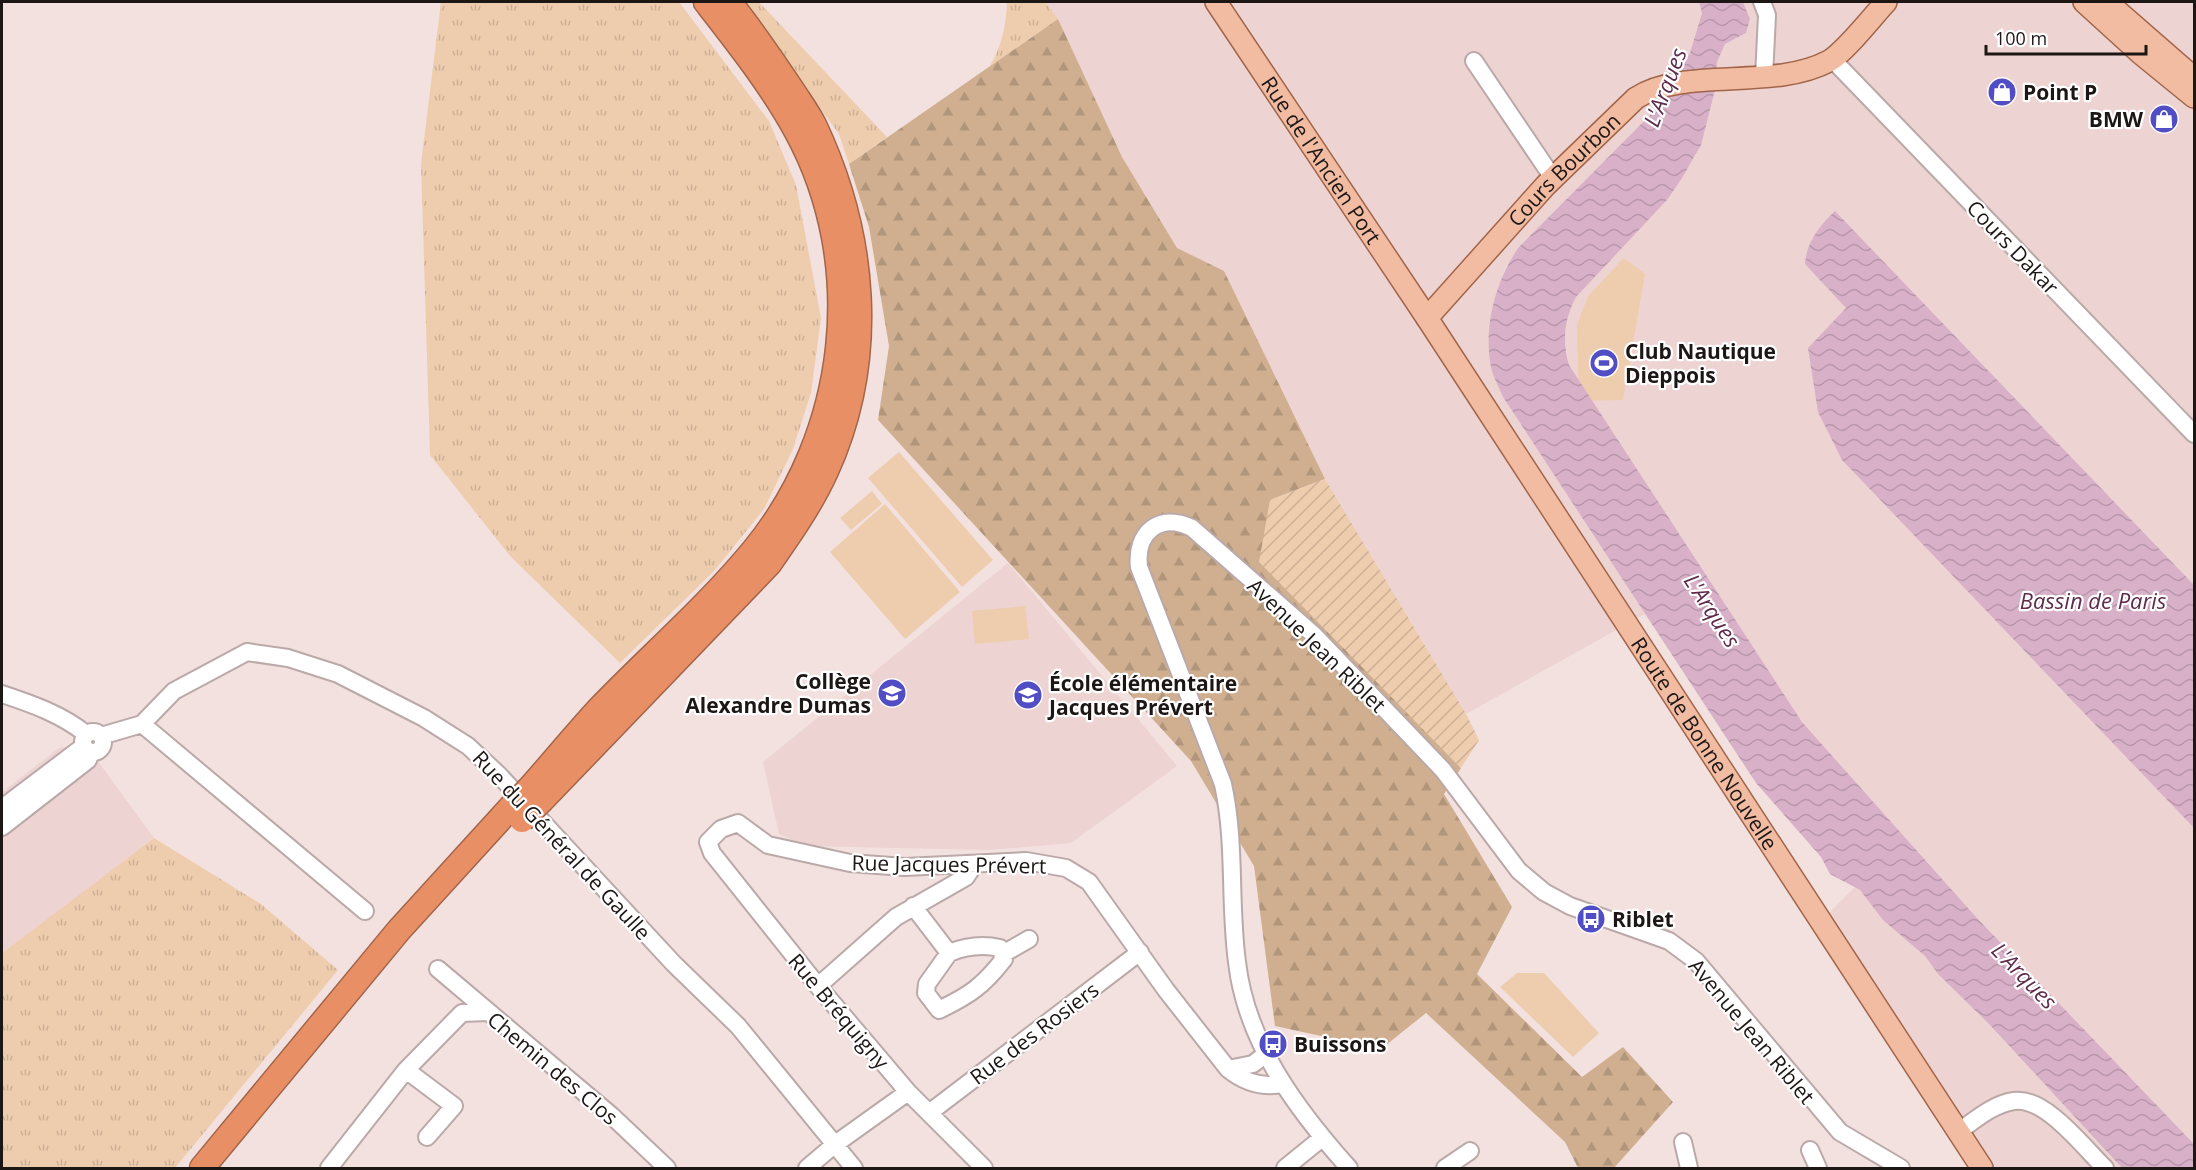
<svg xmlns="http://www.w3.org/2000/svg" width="2196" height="1170" font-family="'Open Sans',sans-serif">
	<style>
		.built { fill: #edd3d1 }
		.grass { fill: url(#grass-tufts) }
		.forest { fill: url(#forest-firs) }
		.park { fill: #eecdae }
		.garden { fill: url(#garden-furrows) }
		.water { fill: url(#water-waves) }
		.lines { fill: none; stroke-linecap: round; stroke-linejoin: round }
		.minor-casing { stroke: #baa9a8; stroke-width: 20 }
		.major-casing { stroke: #a1654a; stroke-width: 24 }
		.highway-casing { stroke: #a1654a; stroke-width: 27 }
		.minor { stroke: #fff; stroke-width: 16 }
		.major { stroke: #f2bca3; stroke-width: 21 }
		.highway { stroke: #e98f66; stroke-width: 24 }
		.highway-bridge-casing { stroke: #a1654a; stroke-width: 27; stroke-linecap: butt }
		.highway-bridge { stroke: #e98f66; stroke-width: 24 }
		.labels { text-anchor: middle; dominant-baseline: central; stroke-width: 4.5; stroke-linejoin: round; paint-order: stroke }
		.poi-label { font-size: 21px; font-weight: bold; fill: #1c1615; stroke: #fff; text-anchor: start }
		.street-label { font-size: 21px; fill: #1c1615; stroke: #fff }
		.water-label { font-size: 22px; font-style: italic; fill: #5e2b4c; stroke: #fff }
	</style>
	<defs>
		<pattern id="grass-tufts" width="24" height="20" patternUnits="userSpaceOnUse" patternTransform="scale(1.5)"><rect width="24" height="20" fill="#eecdae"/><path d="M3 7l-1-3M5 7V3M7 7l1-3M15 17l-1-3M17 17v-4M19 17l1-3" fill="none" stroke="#ccaf95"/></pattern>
		<pattern id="forest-firs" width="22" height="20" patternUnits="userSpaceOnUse" patternTransform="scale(1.5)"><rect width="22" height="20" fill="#cfaf90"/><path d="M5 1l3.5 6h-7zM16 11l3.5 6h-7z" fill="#b1967b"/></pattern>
		<pattern id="garden-furrows" width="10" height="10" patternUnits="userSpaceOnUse" patternTransform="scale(1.5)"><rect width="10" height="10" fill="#eecdae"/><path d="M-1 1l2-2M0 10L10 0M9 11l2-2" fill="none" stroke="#ccaf95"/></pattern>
		<pattern id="water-waves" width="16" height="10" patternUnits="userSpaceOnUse" patternTransform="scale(1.5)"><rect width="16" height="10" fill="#d8b0c8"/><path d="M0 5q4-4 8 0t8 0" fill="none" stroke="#b997ab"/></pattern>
	</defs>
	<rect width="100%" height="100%" fill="#f3e1df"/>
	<path class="built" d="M1045,2H1699L1702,13L1690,54L1660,105L1582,184L1506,267L1496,294L1490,331L1491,366L1503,397L1645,614L1466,714L1325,479L1224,271L1177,249L1122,157L1058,19Z
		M1743,2H2194V585L1835,211L1846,308L1842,460L2194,828V1144L1976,917L1802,722L1569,365L1564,336L1569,309L1576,297L1667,200L1696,155L1715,90L1717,62L1725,44L1746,33L1750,19Z
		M1008,563L1177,766L1071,843L990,850L804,846L779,834L763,762Z
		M74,746L97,760L154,838L2,953V792L59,748Z
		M1856,886L1925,956L1938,974L1990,1025L2122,1168H1996L1827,915Z"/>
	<path class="grass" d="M441,2H679L769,121L796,185L821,318L811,393L793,449L764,509L714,571L620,663L511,557L430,455L421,164Z
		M743,2H759L887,137L849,164L839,134Z
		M1007,2H1045L1058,19L990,66C1002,46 1006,25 1007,2Z
		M154,838L261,904L338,970L175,1168H2V953Z"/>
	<path class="forest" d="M1058,19L1122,157L1177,248L1224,271L1325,479L1270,500L1404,709L1461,768L1444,794L1512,907L1477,974L1582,1077L1623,1047L1673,1102L1614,1168H1578L1565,1142L1426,1013L1381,1049L1275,1026L1254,866L1191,761L878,420L889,346L869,227L849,164Z"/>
	<path class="park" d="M1624,258L1645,274L1623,400L1579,401L1577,325L1588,296Z
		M899,452L993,560L962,587L868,478Z
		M872,491L882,504L851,530L840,518Z
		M885,504L960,592L905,639L830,552Z
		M1025,606L1029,639L975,644L972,611Z
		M1517,973H1544L1599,1033L1573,1057L1500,987Z"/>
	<path class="garden" d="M1325,479L1466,714L1479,740L1461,768L1259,562L1270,500Z"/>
	<path class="water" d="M1699,2H1743L1750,19L1746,33L1725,44L1717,62L1715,90L1701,145L1682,178L1667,200L1576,297C1564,320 1562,340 1569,365L1802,722L1976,917L2194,1144V1168H2122L1990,1025L1938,974L1925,956L1883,920L1860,890L1830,874L1821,857L1756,783L1503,397C1499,387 1493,377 1491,367C1483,327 1496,279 1519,247L1660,105L1690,53L1702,13Z
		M1835,211L2194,585V828L1842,460L1818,412L1808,348L1846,308L1805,264C1806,243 1820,225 1835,211Z"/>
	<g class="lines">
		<g class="minor-casing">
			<path id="minor" d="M1762,2L1767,15L1764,77
				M1832,59L2194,434
				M1474,61L1553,178
				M2,694C32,704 61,714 86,734
				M142,724L174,691L247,652L288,658L338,674L424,718L468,746L498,774L674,964L738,1026L854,1168
				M142,724L365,911
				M83 742a10 10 0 1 1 20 0a10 10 0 1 1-20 0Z
				M101,736L142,724
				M2,808L84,746
				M2,827L88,760L91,752
				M913,906L949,953L927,984L926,993L939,1010C970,995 983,986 1004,959L1000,948C982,944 966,946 949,953
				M1003,954L1029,939
				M438,969L612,1116L667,1168
				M818,986L896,917L966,877L974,865
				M1228,1069L1253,1064L1266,1054
				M406,1070L454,1106L427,1137
				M929,1113L1140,952
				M1958,1132C1975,1120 1993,1104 2014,1101C2045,1096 2085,1149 2105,1168
				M1683,1142L1689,1168
				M1810,1150L1818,1168
				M329,1168L406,1070L462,1013L487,1012
				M807,1168L834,1145L908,1092
				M984,1168L908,1092L818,986L712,853L708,842L721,829L738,823L768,845L850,863L905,867L1026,861L1066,868L1089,882L1166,990L1228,1069C1244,1082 1262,1088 1283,1084
				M1285,1168L1322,1138
				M1349,1168C1297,1110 1246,1042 1237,962C1229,903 1236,843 1223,784L1139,567C1135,532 1160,512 1192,528L1314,635L1443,770L1519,871L1544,892L1570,906L1669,941L1696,961L1840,1132L1901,1168
				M1445,1168L1470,1151"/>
		</g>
		<g class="major-casing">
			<g id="major">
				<path id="s1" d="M1216,2L1427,318L1982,1168"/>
				<path d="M2084,2L2140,53L2194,97"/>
				<path d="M2107,2L2194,78"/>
				<path id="s2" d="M1427,318L1546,185L1636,98C1685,66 1773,91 1829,61C1845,52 1872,17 1886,2"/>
			</g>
		</g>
		<g class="highway-casing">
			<path id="highway" d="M529,789C553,762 576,734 600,708C651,655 707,607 754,550C849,434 869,265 797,132C772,86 738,43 706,2
				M542,800L769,564C790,534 811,504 826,471C877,359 866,235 814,125C808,113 799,101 792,90C772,60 752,30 729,2
				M202,1168L399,930L511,807"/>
		</g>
		<use href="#minor" class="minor"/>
		<use href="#major" class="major"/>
		<use href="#highway" class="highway"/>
		<g class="highway-bridge-casing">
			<path id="highway-bridge" d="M511,807L529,789
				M522,820L542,800"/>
		</g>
		<use href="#highway-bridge" class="highway-bridge"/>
	</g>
	<defs>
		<g id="shop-disc" transform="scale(1.5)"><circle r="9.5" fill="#514dc4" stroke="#fff"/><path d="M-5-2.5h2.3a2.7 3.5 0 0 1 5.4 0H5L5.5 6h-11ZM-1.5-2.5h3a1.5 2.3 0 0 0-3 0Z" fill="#fff"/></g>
		<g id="stadium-disc" transform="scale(1.5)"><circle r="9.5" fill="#514dc4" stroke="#fff"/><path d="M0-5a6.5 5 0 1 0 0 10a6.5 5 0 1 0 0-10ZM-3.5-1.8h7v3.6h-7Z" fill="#fff"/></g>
		<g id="school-disc" transform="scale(1.5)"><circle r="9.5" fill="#514dc4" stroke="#fff"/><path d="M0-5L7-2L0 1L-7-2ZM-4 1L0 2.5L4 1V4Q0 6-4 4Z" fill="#fff"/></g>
		<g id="bus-disc" transform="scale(1.5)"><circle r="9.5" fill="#514dc4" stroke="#fff"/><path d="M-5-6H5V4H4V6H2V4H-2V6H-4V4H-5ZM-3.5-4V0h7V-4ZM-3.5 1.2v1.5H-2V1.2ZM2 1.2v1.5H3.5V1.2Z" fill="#fff"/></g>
	</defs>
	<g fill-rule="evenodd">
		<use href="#shop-disc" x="2002" y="92"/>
		<use href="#shop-disc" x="2164" y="119"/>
		<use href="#stadium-disc" x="1604" y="363"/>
		<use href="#school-disc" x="892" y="693"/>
		<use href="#school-disc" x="1028" y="695"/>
		<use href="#bus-disc" x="1591" y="919"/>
		<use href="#bus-disc" x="1273" y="1044"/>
	</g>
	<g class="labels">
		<g class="poi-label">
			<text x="2023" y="92">Point P</text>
			<text x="2143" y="119" text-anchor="end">BMW</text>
			<text x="1625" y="351">Club Nautique<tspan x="1625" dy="24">Dieppois</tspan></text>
			<text x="871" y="681" text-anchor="end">Collège<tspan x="871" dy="24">Alexandre Dumas</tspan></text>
			<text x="1049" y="683">École élémentaire<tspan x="1049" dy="24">Jacques Prévert</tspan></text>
			<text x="1612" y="919">Riblet</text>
			<text x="1294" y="1044">Buissons</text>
		</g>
		<g class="street-label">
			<text stroke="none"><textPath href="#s1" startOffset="190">Rue de l'Ancien Port</textPath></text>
			<text stroke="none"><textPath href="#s2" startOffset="202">Cours Bourbon</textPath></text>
			<text transform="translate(2013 247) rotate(46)">Cours Dakar</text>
			<text transform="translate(1317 645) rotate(44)">Avenue Jean Riblet</text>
			<text stroke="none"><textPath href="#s1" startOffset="888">Route de Bonne Nouvelle</textPath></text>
			<text transform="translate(562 845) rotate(47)">Rue du Général de Gaulle</text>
			<text transform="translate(949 864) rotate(1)">Rue Jacques Prévert</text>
			<text transform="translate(839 1011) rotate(50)">Rue Bréquigny</text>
			<text transform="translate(1752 1031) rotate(50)">Avenue Jean Riblet</text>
			<text transform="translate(1034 1033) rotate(-37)">Rue des Rosiers</text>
			<text transform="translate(553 1068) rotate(40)">Chemin des Clos</text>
		</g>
		<g class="water-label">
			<text transform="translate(1664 87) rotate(-69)">L'Arques</text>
			<text x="2093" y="600">Bassin de Paris</text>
			<text transform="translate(1713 610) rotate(57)">L'Arques</text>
			<text transform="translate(2025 975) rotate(46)">L'Arques</text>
		</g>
	</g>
	<rect width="2196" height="1170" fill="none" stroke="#1c1615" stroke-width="6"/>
	<path d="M1986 45v9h160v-9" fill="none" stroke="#1c1615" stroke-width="3"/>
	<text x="1995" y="45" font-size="18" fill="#1c1615" stroke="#ffffff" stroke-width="4.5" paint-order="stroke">100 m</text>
</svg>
